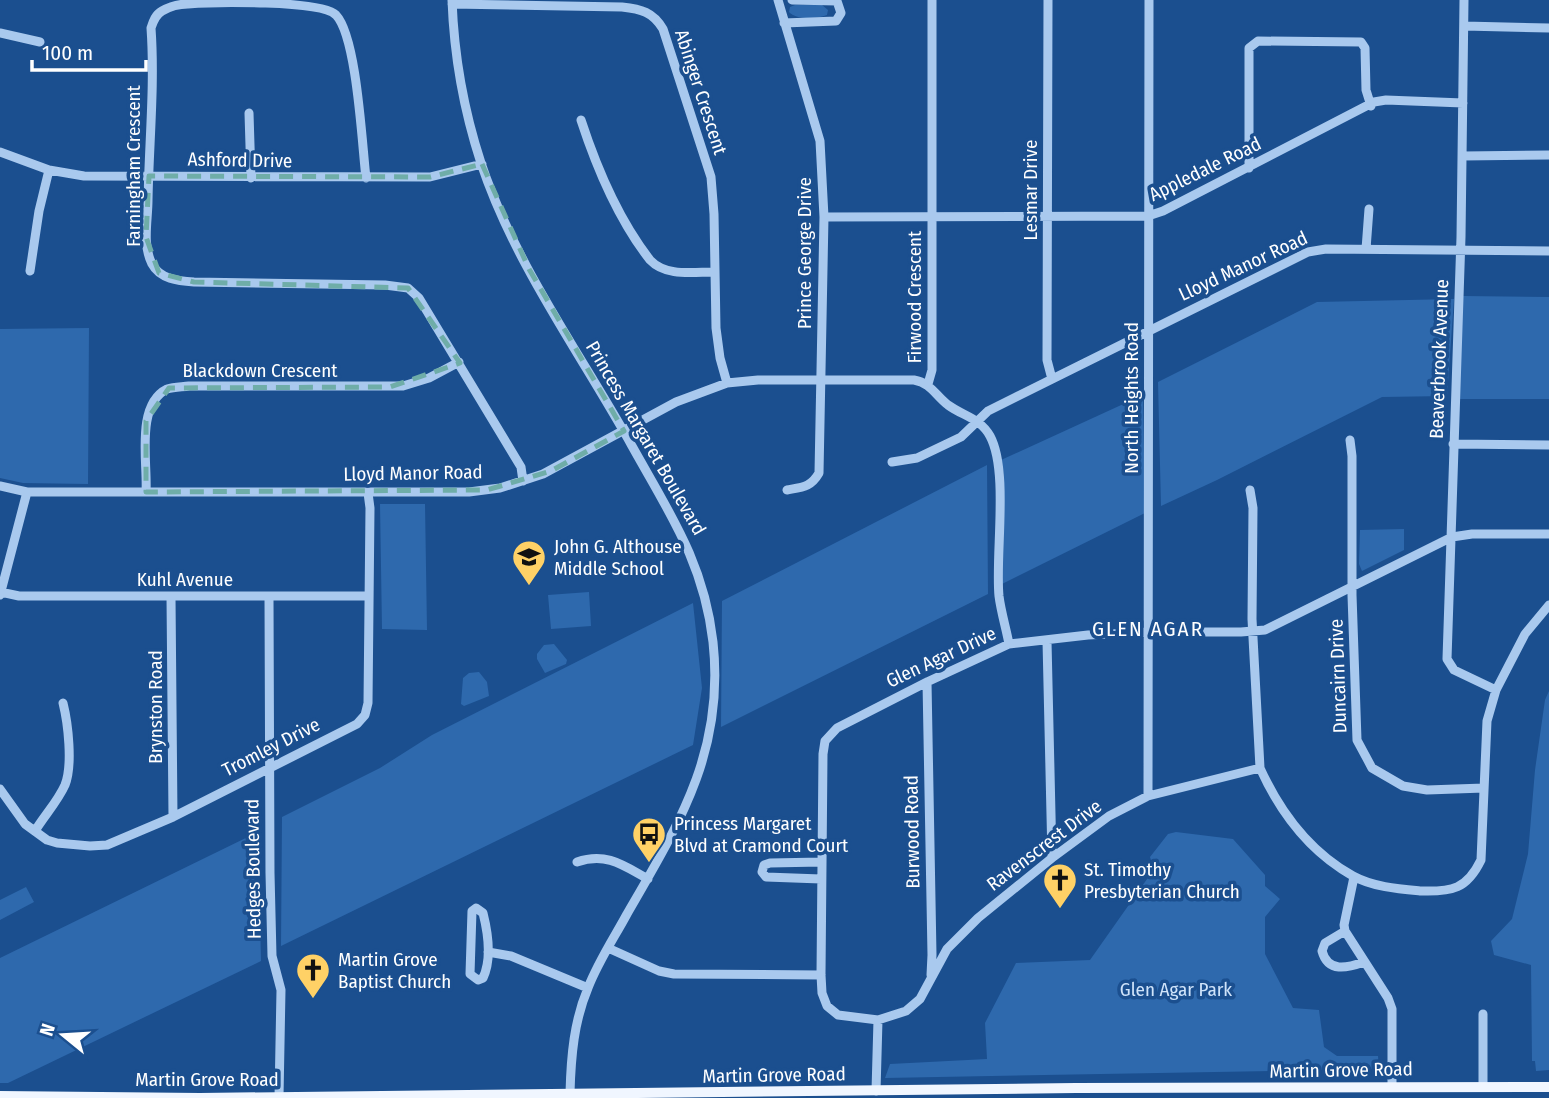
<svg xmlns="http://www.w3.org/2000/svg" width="1549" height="1098" font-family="'Fira Sans Condensed',sans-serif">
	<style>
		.green { fill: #2e69ad }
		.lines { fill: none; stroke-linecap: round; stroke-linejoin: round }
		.minor { stroke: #a9c9ee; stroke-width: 9 }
		.major { stroke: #f0f6ff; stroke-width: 10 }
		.marked { fill: none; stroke: #6fada8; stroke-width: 5; stroke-dasharray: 14 9; stroke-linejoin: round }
		.labels { text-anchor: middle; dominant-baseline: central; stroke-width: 7; stroke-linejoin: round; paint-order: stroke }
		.street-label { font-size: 19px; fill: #fff; stroke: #1b4f8f }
		.poi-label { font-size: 19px; fill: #fff; stroke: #1b4f8f; text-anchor: start }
		.park-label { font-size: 19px; fill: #cfe3fa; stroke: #1b4f8f }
		.neighbourhood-label { font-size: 21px; letter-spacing: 2px; fill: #fff; stroke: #1b4f8f }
	</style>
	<rect width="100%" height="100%" fill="#1b4f8f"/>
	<path class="green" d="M795,5H822L828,10L827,15C817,19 796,20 789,12L790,7Z
		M1463,296L1549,297V399H1456Z
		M1454,299L1447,396L1382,397L1217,480L1161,506L1158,382L1317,302Z
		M89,328L88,484L23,483L0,478V329Z
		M1143,395L1145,513L1002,584L1004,476L1001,460Z
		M987,465L988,594L721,727L722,601Z
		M380,504H425L427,630L382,629Z
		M1404,529V550L1362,571L1359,564L1360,530Z
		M589,592L591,626L551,629L548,595Z
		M693,603L702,688L693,745L281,946L282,817L380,768L432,735Z
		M554,644L567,660L566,664L545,673L537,659V654L544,645Z
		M479,672L487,682L489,696L464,706L461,704L463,678L469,673Z
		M1549,691V1070L1536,1071L1535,1061H1532L1531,965L1494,955L1491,941L1512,919L1528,854L1535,770L1545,700Z
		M258,832L261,961L8,1083H0V958Z
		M1176,832L1233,839L1265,875V886L1280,899L1265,917V954L1293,1008L1319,1010L1324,1047L1337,1056H1378L1379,1069L885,1078L890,1064L987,1059L985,1023L1016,963L1090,960L1152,872L1161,869L1153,867L1150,857L1168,834Z
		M26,887L34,902L0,920V900Z"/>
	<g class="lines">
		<path class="minor" d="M452,0C454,55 464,111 481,163C515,265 581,354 632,446C670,514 704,563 713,642C725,751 679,824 627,914C614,938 598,962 588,988C574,1021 571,1056 570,1093
			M778,0L820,141L824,217L819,473C811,487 803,487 787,490
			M1048,0L1047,360L1052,379
			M1464,0L1461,237L1447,659L1454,670L1496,690
			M452,4L622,7C641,9 653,12 663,29L711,177L714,214L716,328L720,358L727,383
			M784,23L836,21L841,13L837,1L792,0
			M1464,26L1549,28
			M0,33L40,42
			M249,113L251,178
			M581,120C597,169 618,219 650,260C666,277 693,272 714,272
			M0,152L49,170L84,176L430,177L482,164
			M1463,156L1549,155
			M1249,168V48L1258,41L1361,42L1365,48L1366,90L1371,106
			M366,178C362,145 357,37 336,15C321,0 213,2 188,4C180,4 169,7 162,11C155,15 153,22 151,28C155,85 149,143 148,200C148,221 142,244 152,264C160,279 178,281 194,282L385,285L408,288L419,298L521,467L523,481
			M824,217L1148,216L1163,211L1374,102L1386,100L1463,103
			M1366,249L1369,209
			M30,271L39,211L49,170
			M928,384L932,370V0
			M1350,440L1352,456V595L1357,740L1372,768L1403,786L1427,790L1484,788
			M1453,444L1549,445
			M892,462L917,458L961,437L988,411L1308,252L1326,249L1549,251
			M0,486L27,492H469L500,488L543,474L676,402L727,383L758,380H914C931,383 935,395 948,405C963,416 980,418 990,436C1009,471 995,555 999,596C1001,612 1006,628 1009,644
			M1250,490L1253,508L1252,619L1260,768
			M146,492C148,464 135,405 167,389C174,387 182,387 189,386H403L429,378L459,362
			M1549,534H1472L1452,537L1265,630L1241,632H1149L1088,635L1009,644L927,682L837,728L825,741L823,754L821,975L822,993L827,1006L838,1015L878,1020L906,1011L920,999L947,949L978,918L1052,858L1109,816L1148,796L1260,768C1280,812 1310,852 1353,876C1373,887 1399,889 1421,891C1452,892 1467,889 1481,860L1487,721L1496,690L1525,634L1549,605
			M0,592L19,596H369
			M0,595L27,492
			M171,597L173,817
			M269,597L270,873L272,956L281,990L279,1097
			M1047,641L1052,858
			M927,682L932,955L931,975
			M0,789L25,824L47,840L57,843L90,846L107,845L173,817L357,724L365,715L368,703L370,508L368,493
			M1148,796L1149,0
			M35,831C44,816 58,801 65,785C73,765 68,723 63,703
			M577,862C606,852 623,865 648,879
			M821,862L770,863L764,865L762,872L766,877L821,879
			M1354,877L1344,925L1345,931L1388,998L1392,1009V1087
			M476,908L483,913C488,933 492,959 483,978L478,980L470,974L472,911Z
			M1345,931L1325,943L1322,951C1328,973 1347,968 1364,962
			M608,948L659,971L674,974L821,975
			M488,952L511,956L588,988
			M1483,1014V1087
			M876,1091L878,1020"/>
		<path class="major" d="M0,1096L200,1098L1076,1088L1549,1087"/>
	</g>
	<path class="marked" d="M482,164L529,269L624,431L551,471L487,490L146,492V421L169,388L390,387L460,363L408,288L194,282L159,273L146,237L149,176L430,177Z"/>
	<defs>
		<g id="school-pin" transform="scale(1.75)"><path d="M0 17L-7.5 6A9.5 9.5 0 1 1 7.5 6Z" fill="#ffd166" stroke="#1b4f8f"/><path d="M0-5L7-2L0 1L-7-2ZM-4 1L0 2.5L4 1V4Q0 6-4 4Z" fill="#111"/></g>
		<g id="bus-pin" transform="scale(1.75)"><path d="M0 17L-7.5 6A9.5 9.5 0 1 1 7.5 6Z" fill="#ffd166" stroke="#1b4f8f"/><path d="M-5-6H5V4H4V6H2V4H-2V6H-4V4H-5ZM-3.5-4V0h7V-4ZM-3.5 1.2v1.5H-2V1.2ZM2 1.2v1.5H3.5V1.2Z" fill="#111"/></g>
		<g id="church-pin" transform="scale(1.75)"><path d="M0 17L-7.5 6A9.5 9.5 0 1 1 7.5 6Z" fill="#ffd166" stroke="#1b4f8f"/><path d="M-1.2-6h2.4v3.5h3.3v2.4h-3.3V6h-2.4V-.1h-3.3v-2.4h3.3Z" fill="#111"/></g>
	</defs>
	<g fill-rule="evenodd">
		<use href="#school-pin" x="529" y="557"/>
		<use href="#bus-pin" x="649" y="834"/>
		<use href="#church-pin" x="1060" y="880"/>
		<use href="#church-pin" x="313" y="970"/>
	</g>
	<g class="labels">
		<g class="street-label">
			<text transform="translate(701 92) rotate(72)">Abinger Crescent</text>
			<text transform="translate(240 160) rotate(1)">Ashford Drive</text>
			<text transform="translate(133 166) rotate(-90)">Farningham Crescent</text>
			<text transform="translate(1205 169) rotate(-26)">Appledale Road</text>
			<text transform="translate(1030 190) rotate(-90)">Lesmar Drive</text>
			<text transform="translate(804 253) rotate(-90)">Prince George Drive</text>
			<text transform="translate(1243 266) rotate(-25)">Lloyd Manor Road</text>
			<text transform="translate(914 297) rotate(-90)">Firwood Crescent</text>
			<text transform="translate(1439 359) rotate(-88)">Beaverbrook Avenue</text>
			<text x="260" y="370">Blackdown Crescent</text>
			<text transform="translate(1131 398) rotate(-90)">North Heights Road</text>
			<text transform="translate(646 438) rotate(60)">Princess Margaret Boulevard</text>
			<text transform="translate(413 473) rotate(-1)">Lloyd Manor Road</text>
			<text x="185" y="579">Kuhl Avenue</text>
			<text transform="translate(941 657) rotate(-25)">Glen Agar Drive</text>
			<text transform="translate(1338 676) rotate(-92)">Duncairn Drive</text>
			<text transform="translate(155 707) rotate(-90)">Brynston Road</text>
			<text transform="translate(271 747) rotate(-27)">Tromley Drive</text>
			<text transform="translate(912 832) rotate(-91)">Burwood Road</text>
			<text transform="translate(1044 845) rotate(-37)">Ravenscrest Drive</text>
			<text transform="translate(253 869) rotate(-91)">Hedges Boulevard</text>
			<text transform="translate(1341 1070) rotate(-1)">Martin Grove Road</text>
			<text transform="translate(774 1075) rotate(-1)">Martin Grove Road</text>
			<text x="207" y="1079">Martin Grove Road</text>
		</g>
		<g class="poi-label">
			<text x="554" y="546">John G. Althouse<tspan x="554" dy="22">Middle School</tspan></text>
			<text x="674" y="823">Princess Margaret<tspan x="674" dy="22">Blvd at Cramond Court</tspan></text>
			<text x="1084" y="869">St. Timothy<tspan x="1084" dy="22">Presbyterian Church</tspan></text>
			<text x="338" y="959">Martin Grove<tspan x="338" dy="22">Baptist Church</tspan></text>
		</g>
		<g class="park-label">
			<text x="1176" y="989">Glen Agar Park</text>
		</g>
		<g class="neighbourhood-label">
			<text x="1148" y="629">GLEN AGAR</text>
		</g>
	</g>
	<g transform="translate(63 1035) rotate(288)" stroke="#1b4f8f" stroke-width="5" paint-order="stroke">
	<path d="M0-5L12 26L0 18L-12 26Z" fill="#ffffff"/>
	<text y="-10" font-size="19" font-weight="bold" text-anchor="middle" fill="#ffffff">N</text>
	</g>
	<path d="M32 60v10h114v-10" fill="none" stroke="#ffffff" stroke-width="3.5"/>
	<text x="42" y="60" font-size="21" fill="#ffffff" stroke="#1b4f8f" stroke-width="5" paint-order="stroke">100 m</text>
</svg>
